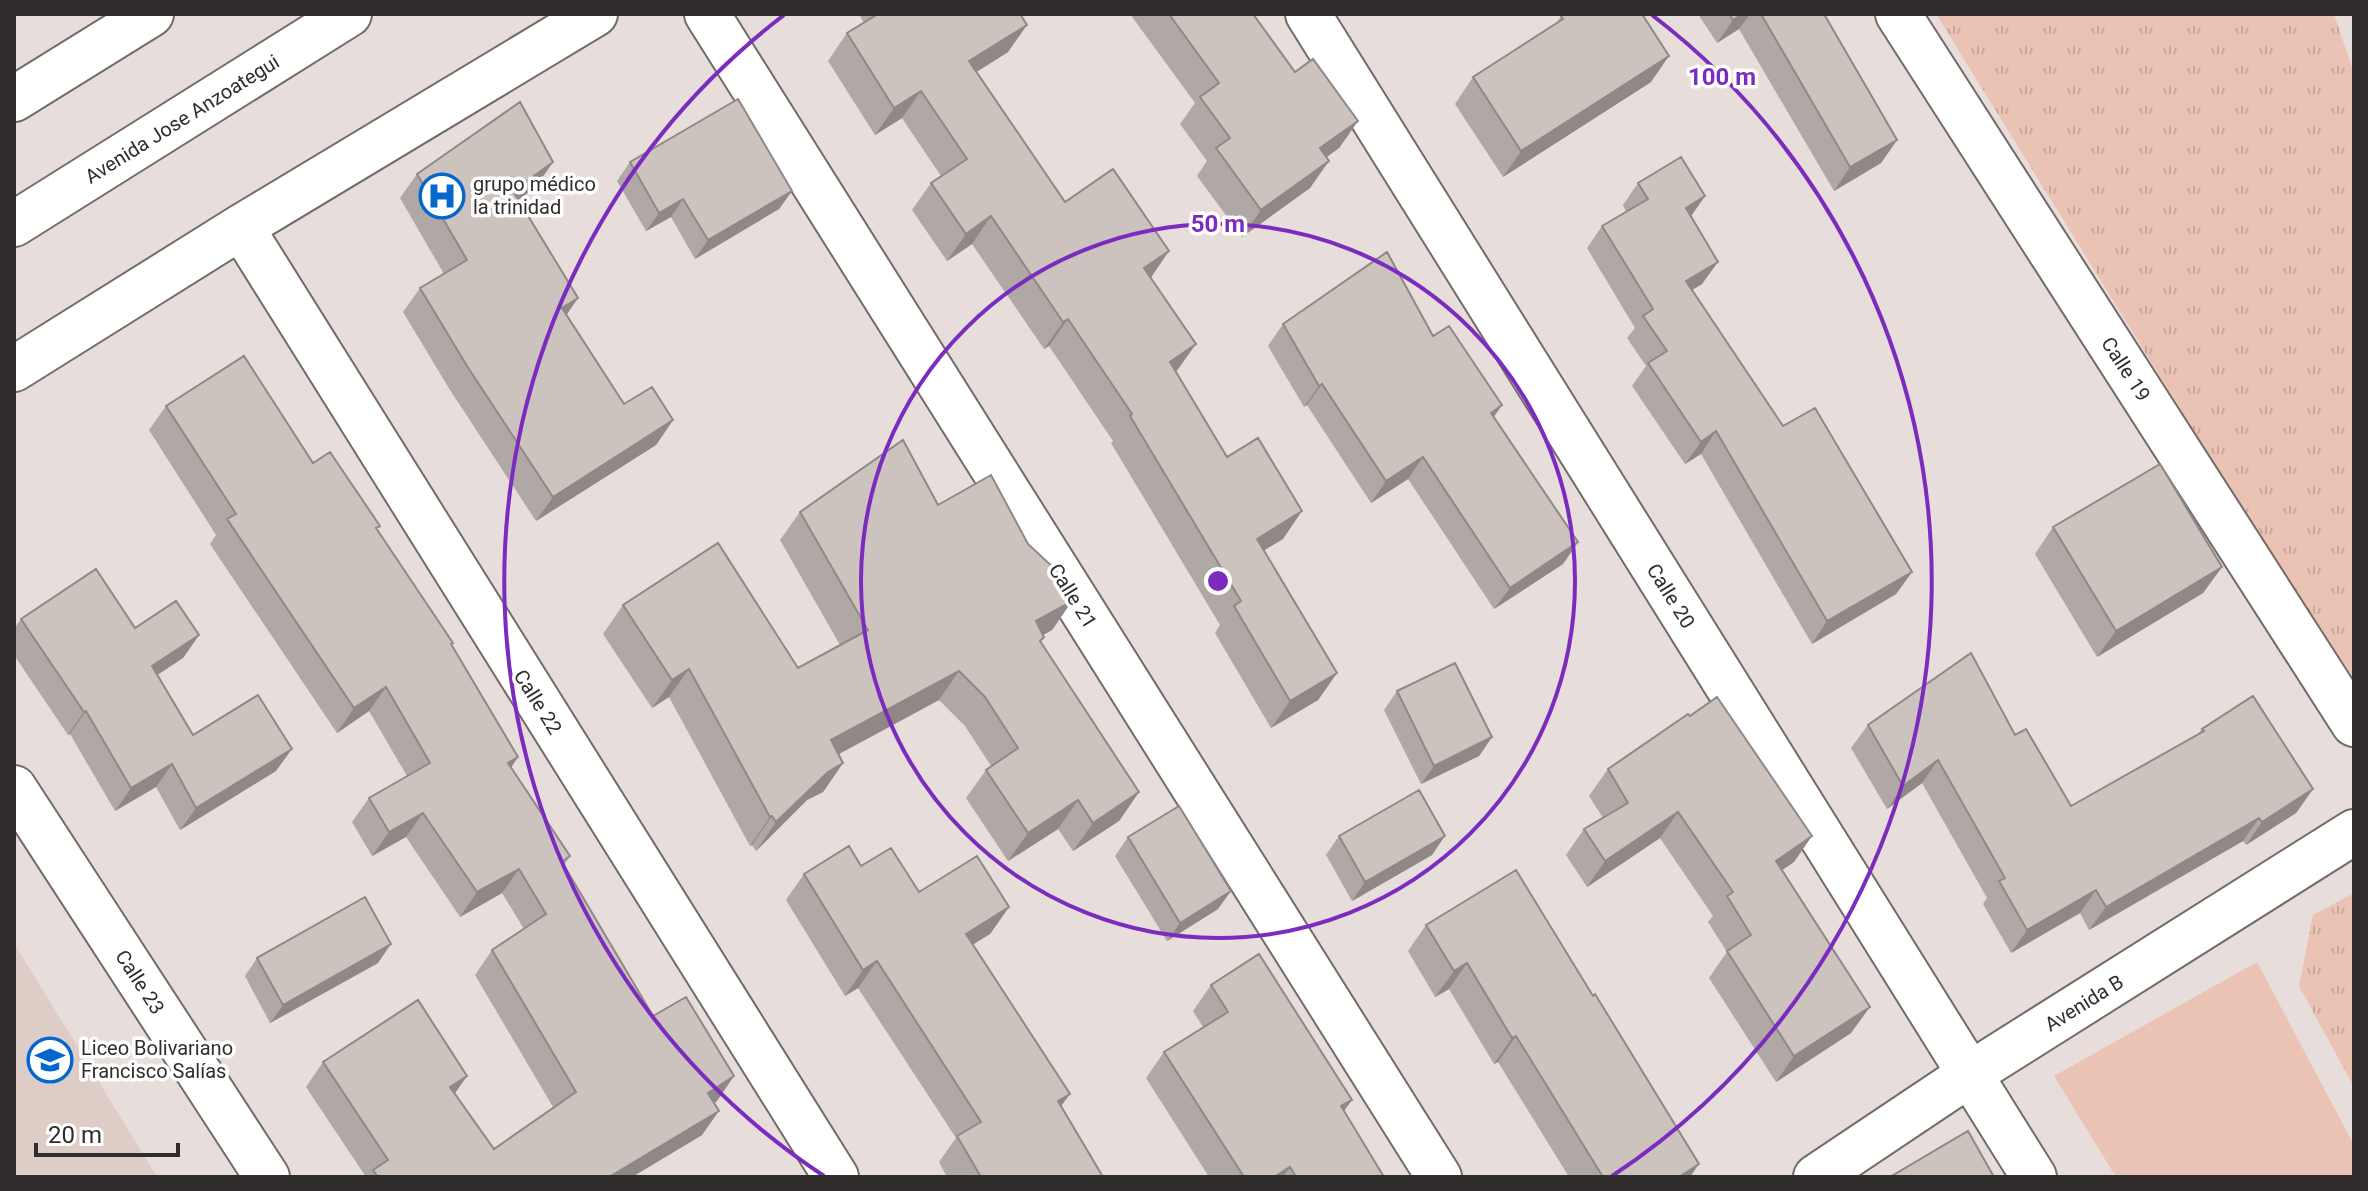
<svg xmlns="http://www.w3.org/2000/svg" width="2368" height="1191" font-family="Roboto,sans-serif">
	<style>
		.built { fill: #decdc7 }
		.grass { fill: url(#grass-tufts) }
		.park { fill: #eac3b5 }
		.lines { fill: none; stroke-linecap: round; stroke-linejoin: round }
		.minor-casing { stroke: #736b68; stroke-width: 48 }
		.minor { stroke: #fff; stroke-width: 44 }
		.wall { fill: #afa8a4 }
		.shaded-wall { fill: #8f8886 }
		.building { fill: #ccc3bf; stroke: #8f8886; stroke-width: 2 }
		.ring { fill: none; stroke: #7b2cbf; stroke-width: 4 }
		.labels { text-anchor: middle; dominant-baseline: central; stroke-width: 7; stroke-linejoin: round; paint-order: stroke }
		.street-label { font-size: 20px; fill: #312d2c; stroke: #fff }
		.poi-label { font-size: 20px; fill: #312d2c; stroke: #fff; text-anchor: start }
		.centre { fill: #7b2cbf; stroke: #fff; stroke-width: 4 }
		.ring-label { font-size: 24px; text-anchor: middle; font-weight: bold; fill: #7b2cbf; stroke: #fff; stroke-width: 7; stroke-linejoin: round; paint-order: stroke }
	</style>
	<defs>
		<pattern id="grass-tufts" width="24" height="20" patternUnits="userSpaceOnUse" patternTransform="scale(2)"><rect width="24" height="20" fill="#eac3b5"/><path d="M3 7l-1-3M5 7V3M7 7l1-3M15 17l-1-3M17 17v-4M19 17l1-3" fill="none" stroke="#c9a89c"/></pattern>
	</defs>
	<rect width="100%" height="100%" fill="#e7ddda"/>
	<path class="built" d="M14,943L157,1177H14Z"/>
	<path class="grass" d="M1936,14H2334L2354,73V690Z
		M2354,893V1087L2299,986L2313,915Z"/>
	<path class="park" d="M2257,962L2354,1145V1177H2116L2054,1076Z"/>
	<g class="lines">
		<g class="minor-casing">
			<path id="minor" d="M707,14L1439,1177
				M1308,14L2034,1177
				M1898,14L2354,724
				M14,99L151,14
				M14,224L349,14
				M241,227L836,1177
				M14,369L241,227L595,14
				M14,788L267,1177
				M1816,1177L1970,1074L2354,832"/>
		</g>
		<use href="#minor" class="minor"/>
	</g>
	<path class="wall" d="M859,14H1020L1008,52L977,72L1065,202L1150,278L1176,372L1227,457L1283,539L1264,550L1337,673L1318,700L1271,728L1215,633L1220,625L1111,443L1113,441L1049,346L1044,349L972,244L947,261L912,210L931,183L941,176L902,118L875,135L828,61L847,33L864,23Z
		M1130,14H1253L1295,72L1358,121L1339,148L1326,157L1310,188L1242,237L1197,176L1207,161L1180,124L1195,103Z
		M1698,14H1824L1897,140L1881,163L1834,191L1739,29L1717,43Z
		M1561,16L1651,82L1503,177L1455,104L1473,77L1556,24Z
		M630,162L792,191L779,209L695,259L671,217L646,231L617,181Z
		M417,174L536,187L518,199L578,298L566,315L624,404L673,420L656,445L536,521L450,390L403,312L420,288L444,274L400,198Z
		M1638,183L1705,196L1691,216L1702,284L1692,290L1783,426L1912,572L1896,594L1812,644L1701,454L1685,464L1632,386L1646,366L1627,338L1635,328L1587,248L1602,226L1626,212L1623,205Z
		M1283,324L1433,336L1494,417L1578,542L1563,564L1494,609L1408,479L1371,503L1307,405L1304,407L1268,346Z
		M166,406L313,463L377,529L451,644L518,757L511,768L570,856L564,865L653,1016L717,1101L714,1102L702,1135L632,1177H366L306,1087L323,1062L467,1076L455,1093L494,1149L553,1107L475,975L492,950L524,929L502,893L460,917L406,837L372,856L352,822L369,798L407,776L369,711L337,733L210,544L216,535L149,430Z
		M938,505L1028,544L1072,601L1052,630L1043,635L1044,637L1040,642L1139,792L1119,821L1073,851L1058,829L1008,861L966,798L986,770L991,766L965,726L939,700L839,754L843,763L823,792L807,800L756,851L752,845L750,846L669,697L652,708L603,634L623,605L798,668L840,645L780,540L800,512Z
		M2053,527L2222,567L2203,593L2097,657L2035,554Z
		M21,619L135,628L199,635L183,658L157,675L193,735L276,771L180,830L156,787L115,811L70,734L68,735L14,655V629Z
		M1397,691L1492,737L1479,756L1421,784L1384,710Z
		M1868,725L2015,735L2071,806L2198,734L2202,729L2313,789L2296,813L2246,845L2243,841L2089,930L2080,913L2011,953L1983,904L1987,898L1922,783L1887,809L1851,748Z
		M1608,769L1794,862L1782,870L1851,1033L1776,1082L1709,978L1727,952L1708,922L1713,916L1660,838L1587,887L1566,855L1584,829L1603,818L1589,796Z
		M1339,836L1432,855L1352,901L1326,855Z
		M1128,837L1218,909L1167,941L1115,856Z
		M861,866L919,892L1009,907L990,934L973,944L1061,1106L1103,1177H947L939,1162L956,1138L858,988L845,996L786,900L804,874Z
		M1516,870L1690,1177H1569L1498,1062L1494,1064L1449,989L1435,997L1408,951L1426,925Z
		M257,958L378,963L270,1023L245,976Z
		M1211,985L1344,1111L1384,1177H1209L1146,1078L1164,1052L1203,1027L1193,1011Z"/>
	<path class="shaded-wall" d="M1742,14H1750L1739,29L1717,43L1733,20Z
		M1027,25L1008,52L950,88L969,61Z
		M1669,56L1651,82L1503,177L1521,151Z
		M921,91L902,118L875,135L894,108Z
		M1358,121L1339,148L1301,176L1320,148Z
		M1897,140L1881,163L1834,191L1850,167Z
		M1329,161L1310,188L1242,237L1261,210Z
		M553,162L536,187L496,216L513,191Z
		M792,191L779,209L695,259L708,240Z
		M1705,196L1689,219L1686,208Z
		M683,199L671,217L646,231L659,213Z
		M991,216L972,244L947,261L966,234Z
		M1169,251L1150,279L1144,268Z
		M1718,262L1702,284L1670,303L1686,281Z
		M578,298L561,323L562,308Z
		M1068,319L1049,346L1044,349L1063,322Z
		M1196,344L1176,372L1170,362Z
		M1322,384L1307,405L1304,407L1319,386Z
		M1502,405L1487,427L1491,413Z
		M673,420L656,445L536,521L553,497Z
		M1716,431L1701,454L1685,464L1701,442Z
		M1423,457L1408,479L1371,503L1386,481Z
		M1302,511L1283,539L1238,566L1257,539Z
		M1578,542L1563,564L1494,609L1510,588Z
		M2222,567L2203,593L2097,657L2116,631Z
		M1912,572L1896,594L1812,644L1827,621Z
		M1072,601L1052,630L1016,650L1036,621Z
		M199,635L183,658L136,689L152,666Z
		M689,669L669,697L652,708L672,680Z
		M959,671L939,700L811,769L831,740Z
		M1337,673L1318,700L1271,728L1290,701Z
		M386,687L369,711L337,733L354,708Z
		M86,711L70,734L68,735L84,712Z
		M1492,737L1479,756L1421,784L1434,766Z
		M292,749L276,771L180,830L196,808Z
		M518,757L501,782L508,763Z
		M1938,760L1922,783L1887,809L1903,786Z
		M843,763L823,792L807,800L756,851L776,822L828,772Z
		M172,764L156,787L115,811L131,788Z
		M2313,789L2296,813L2246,845L2262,822Z
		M1139,792L1119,821L1073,851L1093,823Z
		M1078,800L1058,829L1008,861L1028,833Z
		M1678,812L1660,838L1587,887L1605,861Z
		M423,813L406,837L372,856L389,832Z
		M772,816L752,845L750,846L770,817Z
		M2259,818L2243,841L2089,930L2106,907Z
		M1445,836L1432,855L1352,901L1365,882Z
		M1812,836L1794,862L1757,887L1776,861Z
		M519,869L502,893L460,917L477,892Z
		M2096,890L2080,913L2011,953L2027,930Z
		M1231,891L1218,909L1167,941L1180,923Z
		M1009,907L990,934L948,960L966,934Z
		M391,944L378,963L270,1023L283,1005Z
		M877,961L858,988L845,996L863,970Z
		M1467,963L1449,989L1435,997L1454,971Z
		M1870,1007L1851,1033L1776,1082L1794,1056Z
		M1516,1036L1498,1062L1494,1064L1512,1038Z
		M467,1076L450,1100V1087Z
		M734,1076L717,1101L691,1117L708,1093Z
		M1070,1094L1051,1120L1058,1101Z
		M1352,1100L1333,1126L1341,1106Z
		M719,1111L702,1135L632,1177H609Z
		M1699,1164L1690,1177H1679Z
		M1290,1167L1283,1177H1274Z"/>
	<path class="building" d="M878,14H1020L1027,25L969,61L1065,202L1113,169L1169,251L1144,268L1196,344L1170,362L1227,457L1258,438L1302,511L1257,539L1337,673L1290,701L1234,606L1241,601L1130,416L1132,414L1068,319L1063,322L991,216L966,234L931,183L967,159L921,91L894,108L847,33Z
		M1169,14H1253L1295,72L1313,59L1358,121L1320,148L1329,161L1261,210L1216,148L1230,138L1200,97L1219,83Z
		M1564,14H1642L1669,56L1521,151L1473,77L1563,19L1561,16Z
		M1729,14H1742L1733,20Z
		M1761,14H1824L1897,140L1850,167Z
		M738,99L792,191L708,240L683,199L659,213L630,162Z
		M520,102L553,162L513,191L578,298L562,308L624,404L652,387L673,420L553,497L467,366L420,288L467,260L417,174Z
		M1681,157L1705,196L1686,208L1718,262L1686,281L1783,426L1815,408L1912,572L1827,621L1716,431L1701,442L1648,363L1667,351L1643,316L1653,309L1602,226L1648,199L1638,183Z
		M1387,252L1433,336L1449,326L1502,405L1491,413L1578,542L1510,588L1423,457L1386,481L1322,384L1319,386L1283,324Z
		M244,356L313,463L330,452L380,526L376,528L453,643L451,644L518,757L508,763L570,856L562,862L653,1016L686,997L734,1076L708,1093L719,1111L609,1177H378L373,1170L388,1160L323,1062L418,1000L467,1076L450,1087L494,1149L576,1092L492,950L546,914L519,869L477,892L423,813L389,832L369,798L430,763L386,687L354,708L227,519L236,514L166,406Z
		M903,440L938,505L991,475L1028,544L1056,570L1072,601L1036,621L1044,637L1040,641L1139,792L1093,823L1078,800L1028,833L986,770L1018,748L985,697L959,671L831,740L843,763L828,772L776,822L772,816L770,817L689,669L672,680L623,605L718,543L798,668L868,630L800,512Z
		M2160,464L2222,567L2116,631L2053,527Z
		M96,569L135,628L176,601L199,635L152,666L193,735L258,695L292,749L196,808L172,764L131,788L86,711L84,712L21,619Z
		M1971,653L2015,735L2026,729L2071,806L2204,731L2202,729L2253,696L2313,789L2262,822L2259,818L2106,907L2096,890L2027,930L1999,881L2005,878L1938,760L1903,786L1868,725Z
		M1455,663L1492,737L1434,766L1397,691Z
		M1717,697L1812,836L1776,861L1870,1007L1794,1056L1727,951L1751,935L1727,896L1733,892L1678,812L1605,861L1584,829L1628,803L1608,769L1688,714L1690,716Z
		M1419,790L1445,836L1365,882L1339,836Z
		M1179,806L1231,891L1180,923L1128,837Z
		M849,846L861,866L891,848L919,892L977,856L1009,907L966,934L1070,1094L1058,1101L1103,1177H981L957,1136L981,1122L877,961L863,970L804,874Z
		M1516,870L1593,996L1595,994L1699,1164L1679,1177H1603L1516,1036L1512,1038L1467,963L1454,971L1426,925Z
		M365,897L391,944L283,1005L257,958Z
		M1259,954L1352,1100L1341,1106L1384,1177H1296L1290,1167L1274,1177H1244L1164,1052L1228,1012L1211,985Z
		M1968,1131L1994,1177H1890Z"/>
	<g class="ring">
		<circle cx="1218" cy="581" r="357"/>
		<path d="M824 1176A713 713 0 0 1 784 15M1652 15A713 713 0 0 1 1612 1176"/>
	</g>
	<defs>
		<g id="hospital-ring" transform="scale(2.3)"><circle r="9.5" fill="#fff" stroke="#0467d0" stroke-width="1.5"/><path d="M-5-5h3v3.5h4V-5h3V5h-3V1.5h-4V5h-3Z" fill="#0467d0"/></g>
		<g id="school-ring" transform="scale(2.3)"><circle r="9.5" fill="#fff" stroke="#0467d0" stroke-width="1.5"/><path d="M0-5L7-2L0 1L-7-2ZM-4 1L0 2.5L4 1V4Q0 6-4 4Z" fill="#0467d0"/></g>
	</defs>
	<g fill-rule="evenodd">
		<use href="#hospital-ring" x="442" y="196"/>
		<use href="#school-ring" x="50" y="1060"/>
	</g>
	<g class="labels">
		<g class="street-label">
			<text transform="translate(182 119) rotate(-32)">Avenida Jose Anzoategui</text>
			<text transform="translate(2126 369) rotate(57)">Calle 19</text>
			<text transform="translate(1073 596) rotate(58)">Calle 21</text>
			<text transform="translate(1671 596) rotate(58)">Calle 20</text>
			<text transform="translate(538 702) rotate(58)">Calle 22</text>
			<text transform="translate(140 982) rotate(57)">Calle 23</text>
			<text transform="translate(2084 1003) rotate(-32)">Avenida B</text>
		</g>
		<g class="poi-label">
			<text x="473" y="184">grupo médico<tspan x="473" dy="23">la trinidad</tspan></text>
			<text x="81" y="1048">Liceo Bolivariano<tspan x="81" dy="23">Francisco Salías</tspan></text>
		</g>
	</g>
	<circle cx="1218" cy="581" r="12" class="centre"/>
	<g class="ring-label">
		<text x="1722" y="85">100 m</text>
		<text x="1218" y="232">50 m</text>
	</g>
	<rect width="2368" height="1191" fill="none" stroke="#312d2c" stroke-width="32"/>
	<path d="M36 1143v12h142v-12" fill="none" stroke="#312d2c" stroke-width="4"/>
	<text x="48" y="1143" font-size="24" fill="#312d2c" stroke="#ffffff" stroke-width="6" paint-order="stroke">20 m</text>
</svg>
